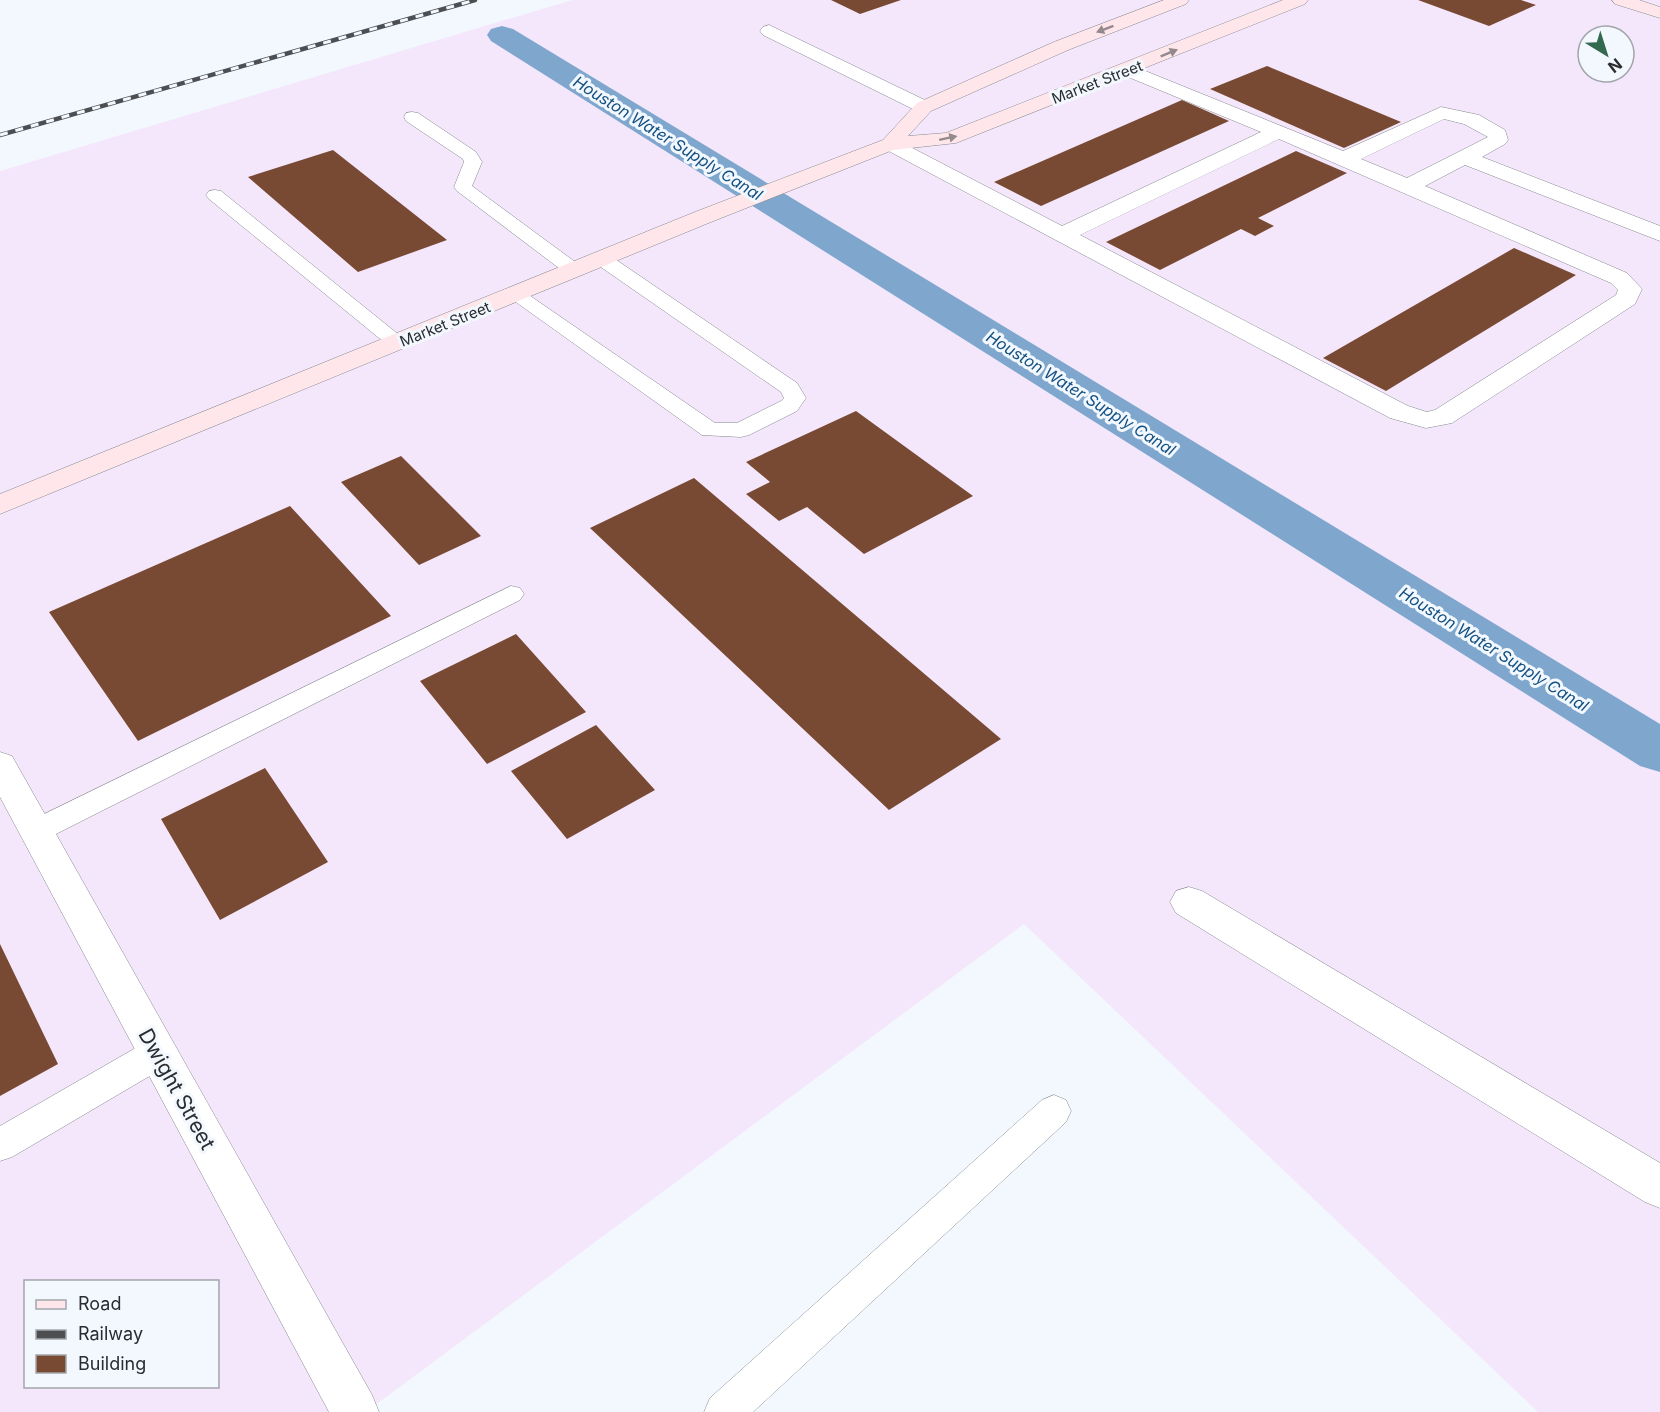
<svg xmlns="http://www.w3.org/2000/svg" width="1660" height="1412" font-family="Inter,sans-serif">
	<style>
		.industrial { fill: #f5e7fb; fill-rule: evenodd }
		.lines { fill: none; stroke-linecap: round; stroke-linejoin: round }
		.canal { fill: #7fa7ce; fill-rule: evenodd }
		.building { fill: #794a33 }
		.service-casing { stroke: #848a90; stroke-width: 1 }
		.minor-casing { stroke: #848a90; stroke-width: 1 }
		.secondary-casing { stroke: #848a90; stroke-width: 1 }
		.service { fill: #fff; fill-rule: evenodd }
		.minor { fill: #fff; fill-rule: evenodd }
		.secondary { fill: #fee6ea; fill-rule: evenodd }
		.rail-casing { stroke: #4c4e52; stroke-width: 4.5 }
		.rail { stroke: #f2f8fe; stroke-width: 3; stroke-dasharray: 8; stroke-linecap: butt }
		.oneway { fill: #94898c }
		.labels { text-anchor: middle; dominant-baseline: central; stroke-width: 6; stroke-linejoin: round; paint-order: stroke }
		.far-street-label { font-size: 15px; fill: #2a2c2f; stroke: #f2f8fe }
		.far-water-label { font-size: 16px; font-style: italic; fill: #145082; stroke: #f2f8fe }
		.near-street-label { font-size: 21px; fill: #2a2c2f; stroke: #f2f8fe }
	</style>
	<rect width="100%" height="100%" fill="#f2f8fe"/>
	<path class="industrial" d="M572,0H1660V1412H1538L1024,924L366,1412H0V171ZM1588,36H1624V72H1588ZM26,1282H218V1386H26Z"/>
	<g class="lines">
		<path class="canal" d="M502,26L513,29L1660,724V772L1640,766L491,41L487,35L491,29Z"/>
	</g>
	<path class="building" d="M831,0H901L860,14Z
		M1418,0H1521L1536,5L1489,26Z
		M1267,66L1401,122L1344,148L1210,89Z
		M1182,100L1229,121L1041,206L994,182Z
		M333,150L447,240L358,272L248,177Z
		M1296,151L1347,173L1258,218L1274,226L1255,236L1241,229L1160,270L1106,242Z
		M1514,248L1576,275L1386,391L1323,358Z
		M856,411L973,496L864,554L807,507L779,521L746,494L770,482L746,462Z
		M401,456L481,536L419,565L341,482Z
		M694,478L1001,739L889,810L590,528Z
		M290,506L391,616L138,741L49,612Z
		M516,634L586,712L487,764L420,681Z
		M596,725L655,790L567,839L511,771Z
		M265,768L328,862L220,920L161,819Z
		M0,944L58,1064L0,1096Z"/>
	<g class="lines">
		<g class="service-casing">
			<path id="service" d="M412,112L418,113L476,152L482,162L472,186L582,267L585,271L582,275H568L457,191L454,187L464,162L463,159L406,121L404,117L406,113Z
				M215,190L221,191L404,339L407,343L404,347L397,349L390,347L209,199L206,195L209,191Z
				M602,253L609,255L797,383L806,398L797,411L749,435L741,437L702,435L506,295L509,291H523L715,423H737L781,401L784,398L781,392L595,263L592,259L595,255Z
				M511,586L520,588L524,594L520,600L46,839L36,843L26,839L21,831L26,823Z
				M158,1038L170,1042L175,1053L170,1064L12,1157L0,1161V1126L146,1042Z
				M1054,1095L1066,1100L1071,1111L1066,1122L753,1412H704L710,1398L1042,1100Z"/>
		</g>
		<g class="minor-casing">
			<path id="minor" d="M769,25L931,103L934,107L931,111H917L763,35L760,31L763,27Z
				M1128,64L1343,151L1441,107L1479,115L1505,130L1508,140L1505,144L1482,157L1660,226V241L1465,165L1425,186L1627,273L1642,289L1635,304L1452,423L1426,428L1390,418L883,148L880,144L883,140L890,138L897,140L1062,226L1261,132L1121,74L1118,70L1121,66ZM1444,119L1464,124L1488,137L1407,178L1361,159ZM1279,139L1611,283L1618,290L1616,295L1435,410L1427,412L1408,406L1080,235Z
				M0,752L12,756L372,1395L379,1412H329L0,797Z
				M1189,887L1202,891L1660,1163V1208L1645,1202L1176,913L1170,902L1176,891Z"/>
		</g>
		<g class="secondary-casing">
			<path id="secondary" d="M1164,0H1189L1186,4L1068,50L931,111L908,136L946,133L1283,0H1308L1305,4L956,143L893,150L711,222L0,514V494L695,212L883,140L917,103L1054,42Z
				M1612,0H1639L1660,7V18L1615,4Z"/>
		</g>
		<use href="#service" class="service"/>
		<use href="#minor" class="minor"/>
		<use href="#secondary" class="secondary"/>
		<g class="rail-casing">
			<path id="rail" d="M0,135L475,0"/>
		</g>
		<use href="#rail" class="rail"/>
	</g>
	<defs><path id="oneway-solid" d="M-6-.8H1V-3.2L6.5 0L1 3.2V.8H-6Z" transform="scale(1.5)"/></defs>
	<g class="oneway">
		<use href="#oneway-solid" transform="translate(1105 29) rotate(159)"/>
		<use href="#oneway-solid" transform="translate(1169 53) rotate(-22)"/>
		<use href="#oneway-solid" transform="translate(948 138) rotate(-12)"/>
	</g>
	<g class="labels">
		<g class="far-street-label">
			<text transform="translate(1097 82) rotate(-21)">Market Street</text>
			<text transform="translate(445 324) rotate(-22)">Market Street</text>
		</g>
		<g class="far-water-label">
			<text transform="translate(668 138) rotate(32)">Houston Water Supply Canal</text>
			<text transform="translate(1081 393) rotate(32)">Houston Water Supply Canal</text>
			<text transform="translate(1494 649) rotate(32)">Houston Water Supply Canal</text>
		</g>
		<g class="near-street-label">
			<text transform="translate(177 1089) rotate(61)">Dwight Street</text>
		</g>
	</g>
	<rect x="24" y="1280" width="195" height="108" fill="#f2f8fe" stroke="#a2a6ab" stroke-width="1.5"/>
	<rect x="36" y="1300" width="30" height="9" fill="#fee6ea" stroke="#a2a6ab" stroke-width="1.5"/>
	<text x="78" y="1310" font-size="18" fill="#2a2c2f">Road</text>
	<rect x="36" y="1330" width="30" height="9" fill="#4c4e52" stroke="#a2a6ab" stroke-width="1.5"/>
	<text x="78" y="1340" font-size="18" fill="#2a2c2f">Railway</text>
	<rect x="36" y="1355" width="30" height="18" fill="#794a33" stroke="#a2a6ab" stroke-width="1.5"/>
	<text x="78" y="1370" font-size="18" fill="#2a2c2f">Building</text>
	<g transform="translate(1606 54) rotate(142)"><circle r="28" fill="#f2f8fe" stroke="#a2a6ab" stroke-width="1.5"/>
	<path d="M0-4.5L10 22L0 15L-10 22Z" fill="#32694f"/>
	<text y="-9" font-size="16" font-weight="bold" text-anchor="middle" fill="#2a2c2f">N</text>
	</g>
</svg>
